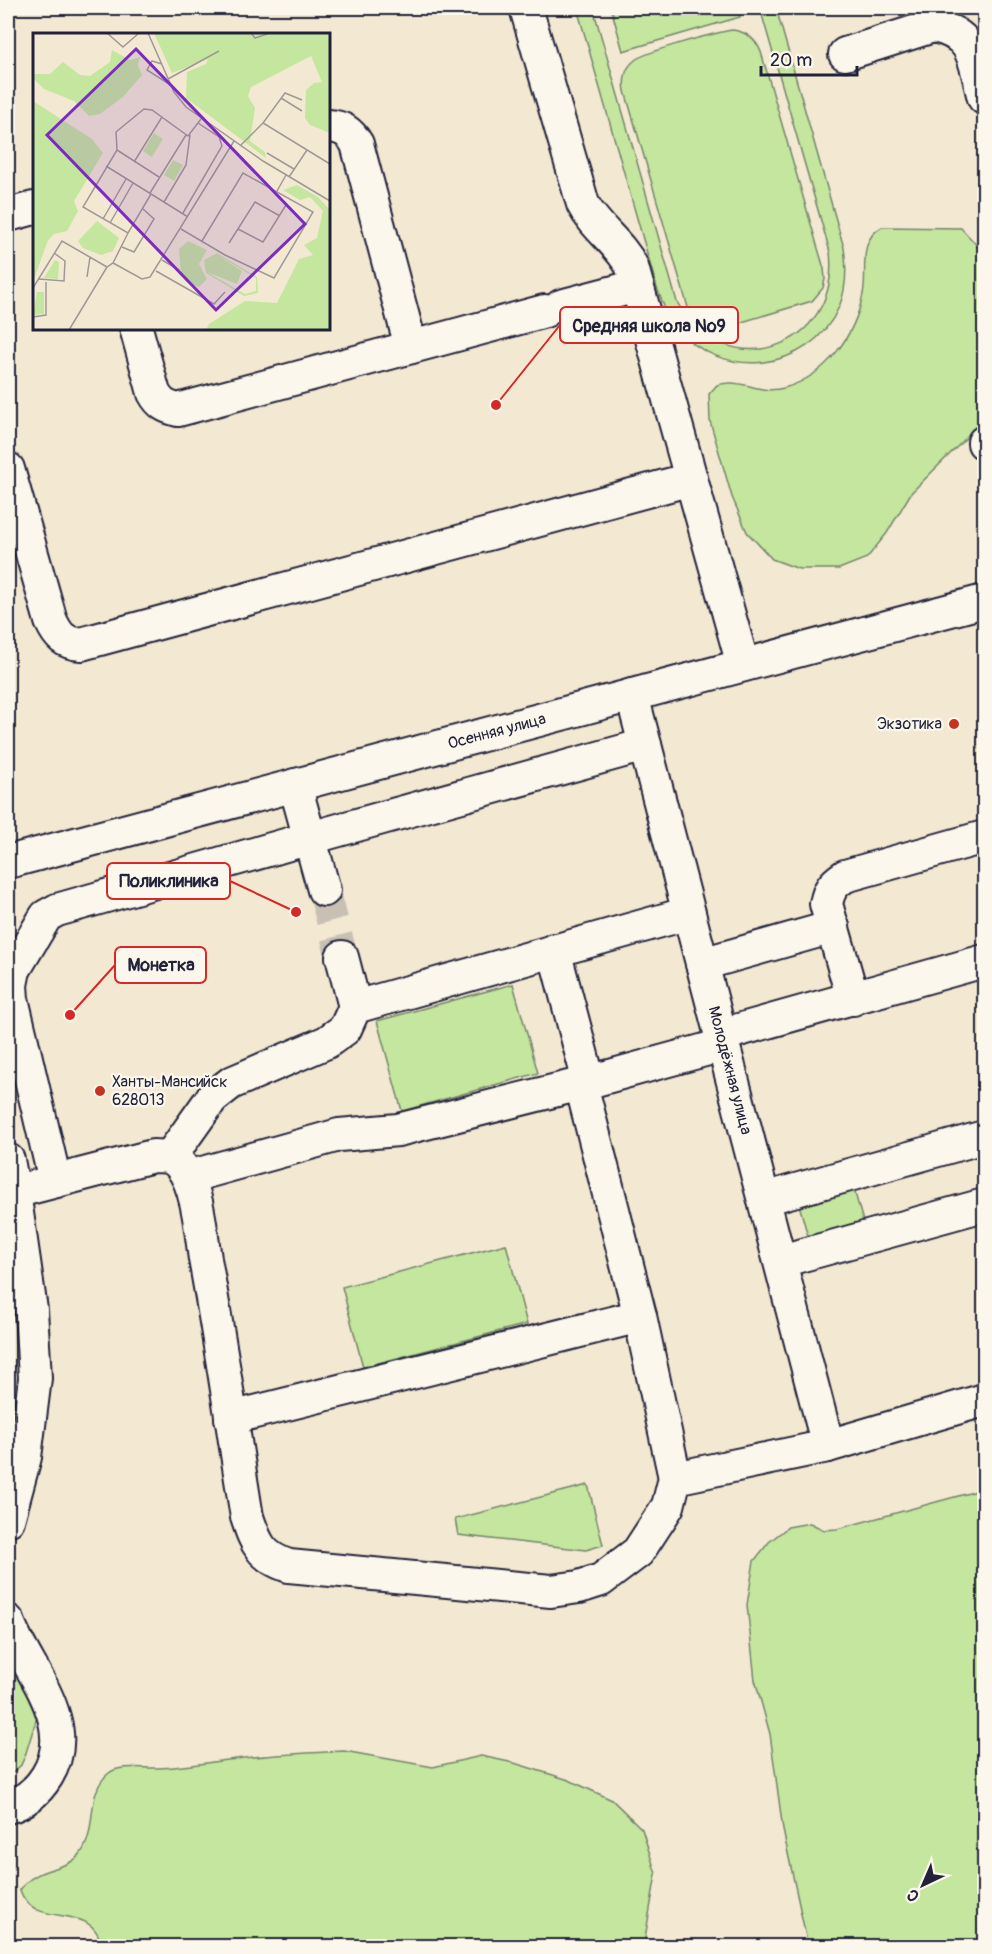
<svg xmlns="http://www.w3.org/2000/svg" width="992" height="1954" font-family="Pangolin,sans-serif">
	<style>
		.green { fill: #c5e69e; stroke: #74846c; stroke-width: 1.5 }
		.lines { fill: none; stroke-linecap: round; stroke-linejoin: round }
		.minor-tunnel { stroke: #c9c0b4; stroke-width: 32; stroke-dasharray: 32 16; stroke-linecap: butt }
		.minor-casing { stroke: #22223b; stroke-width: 36 }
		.minor { stroke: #fbf7ec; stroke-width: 32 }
		.poi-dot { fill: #c8321e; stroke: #fbf7ec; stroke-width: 2 }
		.labels { text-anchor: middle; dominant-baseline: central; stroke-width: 4.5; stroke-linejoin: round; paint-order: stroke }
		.poi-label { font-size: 16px; fill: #22223b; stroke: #fbf7ec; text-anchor: end }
		.street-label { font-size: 16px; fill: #22223b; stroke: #fbf7ec }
		.inset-road { fill: none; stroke: #9f9996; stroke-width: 1.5 }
		.view { fill: #7b2cbf; fill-opacity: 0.15; stroke: #7b2cbf; stroke-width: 3 }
		.inset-edge { fill: none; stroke: #22223b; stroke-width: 3 }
		.leader { fill: none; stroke: #d62828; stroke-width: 2 }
		.callout-dot { fill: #d62828; stroke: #fbf7ec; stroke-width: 2 }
		.callout { fill: #fbf7ec; stroke: #d62828; stroke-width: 2 }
		.callout-label { font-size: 18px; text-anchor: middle; font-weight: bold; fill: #22223b }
	</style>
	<rect width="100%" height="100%" fill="#f3e8d2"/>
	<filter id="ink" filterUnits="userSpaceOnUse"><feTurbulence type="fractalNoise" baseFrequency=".0167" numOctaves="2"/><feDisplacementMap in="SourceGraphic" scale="12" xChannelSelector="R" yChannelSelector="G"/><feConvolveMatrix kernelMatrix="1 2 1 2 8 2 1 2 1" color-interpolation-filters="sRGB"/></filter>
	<g filter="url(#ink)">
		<path class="green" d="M577,8H593L677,302C725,387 841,350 830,252L760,8H776L844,248C847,268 847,288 839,307C809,374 719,381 675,326C666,315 662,301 657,288Z
			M611,8H738L740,17L623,51Z
			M733,30C747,32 756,39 761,52L824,269L825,279L823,288L812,301L722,328C707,329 697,323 689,311L625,91C623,80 625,68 634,61C643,52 717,32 733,30Z
			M882,227L961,228L984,253V420L911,493L887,533L867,558L839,569H799L772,559L747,532L732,497L710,421L709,394L717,385C721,384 726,383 730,383C750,383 762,394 784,388C827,376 855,335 863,294C868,271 857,240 882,227Z
			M513,984L538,1073L402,1111L377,1021Z
			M853,1186L864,1225L809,1240L798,1201Z
			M506,1244L527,1324L363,1367L342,1287Z
			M588,1485L603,1545L586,1550L458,1535L455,1519Z
			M984,1489V1946H808L783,1830L770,1734L755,1680L747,1605L754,1561L769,1542L788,1527L810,1523L824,1530L837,1529Z
			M8,1669L16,1672L37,1705V1717L25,1756L21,1765L8,1777Z
			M344,1751L433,1767L481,1756L514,1763L569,1780L612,1800L642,1829L656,1874L645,1938L646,1946H102C92,1898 34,1932 20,1890C38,1864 66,1873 81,1853C98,1829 85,1792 109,1773C121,1764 144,1769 158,1768C187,1767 215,1761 244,1758C277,1754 311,1753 344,1751Z"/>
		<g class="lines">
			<path class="minor-tunnel" d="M324,890L342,957"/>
			<g class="minor-casing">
				<g id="minor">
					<path d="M526,8L583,204C595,228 620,243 632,267L743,665"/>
					<path d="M845,54L933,26C976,34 974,62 984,98"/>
					<path d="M328,126C343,127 350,132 357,144L411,347"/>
					<path d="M8,215L34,208"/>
					<path d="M561,306L637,286"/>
					<path d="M136,328L154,393C160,404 166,407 178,410L545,311"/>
					<path d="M984,442V443"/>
					<path d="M8,469L51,621C58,636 64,643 81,644L691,479"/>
					<path id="s1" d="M632,695L828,1446"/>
					<path d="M295,785L324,890"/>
					<path id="s2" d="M8,862L984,601"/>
					<path d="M554,950L589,1082"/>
					<path d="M342,957L355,1007"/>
					<path d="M702,964L833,927"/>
					<path d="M853,999L826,904C829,889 833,884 845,876L984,837"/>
					<path d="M721,1035L984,961"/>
					<path d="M581,1084L640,1316L675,1478"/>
					<path d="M170,1157L212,1098L231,1083L327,1042L345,1029L355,1007L689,913"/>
					<path d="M8,1160L14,1192L31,1310L35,1378L25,1457L8,1520"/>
					<path d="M188,1177L339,1135L398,1130L581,1084L723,1045"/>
					<path d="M55,1181L12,999L11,985L14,970L46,916L57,910L310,838L645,745"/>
					<path d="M14,1192L153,1156C165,1156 173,1156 181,1166C198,1188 201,1232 205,1259C221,1345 233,1431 247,1517C256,1544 261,1557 289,1566L551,1591L579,1587L601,1580L638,1552L668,1506L675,1478L828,1446L984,1400"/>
					<path d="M764,1199L984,1137"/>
					<path d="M781,1261L984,1205"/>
					<path d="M231,1418L640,1316"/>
					<path d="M8,1621C25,1669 80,1722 47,1776C37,1792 25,1802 8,1807"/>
				</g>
			</g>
			<use href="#minor" class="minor"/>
		</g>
	</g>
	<g class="poi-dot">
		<circle cx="954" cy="724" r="6"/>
		<circle cx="100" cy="1091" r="6"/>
	</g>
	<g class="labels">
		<g class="poi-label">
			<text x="942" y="724">Экзотика</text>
			<text x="112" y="1082" text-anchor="start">Ханты-Мансийск<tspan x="112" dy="18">628013</tspan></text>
		</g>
		<g class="street-label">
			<text stroke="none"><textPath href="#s2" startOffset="506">Осенняя улица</textPath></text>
			<text stroke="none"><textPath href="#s1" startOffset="388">Молодёжная улица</textPath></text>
		</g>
	</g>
	<g transform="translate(33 33)">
		<rect width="297" height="297" fill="#f3e8d2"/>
		<path d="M121,0H297V100L277,92L272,85L273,57L281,50L289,49L278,23L218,54L215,63L222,75L217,108L232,119L233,125L153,65L154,39L173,31L175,26L139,40ZM79,17L97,27L107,24L105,32L109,42L90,64L67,81L56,83L41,68L11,56L1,46V41H17L30,29L47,42L57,43L77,29ZM0,68L59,106L70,120L41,168L45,178L34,198L21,201L15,207L0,249ZM121,100L130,106L119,124L110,118ZM140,127L150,132L141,148L131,142ZM264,152L285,164L297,177V297H173L176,291L212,268L244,270L266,226L280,222L271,212L284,205L290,178L277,164L267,167L250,157ZM64,188L86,205L80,218L68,222L50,215L45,208ZM155,208L174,217L166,231L174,246L166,254L153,249L148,242L146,216ZM184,220L224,244L225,260L211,263L173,240L171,227ZM184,222L223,245V258L212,261L174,239L204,251L209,238ZM22,227L26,229L25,246L11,245ZM4,259H11V281L0,282Z" fill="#c5e69e" fill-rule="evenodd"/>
		<path class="inset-road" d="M74,0L90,14L106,0M115,0L141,59L153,74L230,128L297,168M218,0L222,5L237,0M129,31L119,28L114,37L136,51M135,46L186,18M248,65L269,78M269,67L252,60L230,90L297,131M207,113L230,90M84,117L126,144M234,120L261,136M101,129L129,84M73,133L155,184M256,144L274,117M244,158L253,142M117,160L153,102M118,161L95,200L50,174L84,117L83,99L111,76L119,77L155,103L168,86M131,169L153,132L157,102M150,180L189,113L186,104L165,90M70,186L93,146M77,190L100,150M148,196L192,222L241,245L280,179L210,140L169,208M205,196L230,209L253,172M196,210L222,169L247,183M89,214L101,219L121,186L109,175M129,227L146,237M80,230L95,200M123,238L181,271L192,259M54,244L57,224M6,246L31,248L32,228L21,220M0,255L29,208L74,234L80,230L109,246L117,244L201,108M0,284L13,282V249M36,297L74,234"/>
		<path class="view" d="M103,16L272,191L183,277L14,102Z"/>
		<rect width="297" height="297" class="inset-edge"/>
	</g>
	<path class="leader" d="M496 405L560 325M296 912L230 881M70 1015L115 965"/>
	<g class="callout-dot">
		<circle cx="496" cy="405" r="6"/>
		<circle cx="296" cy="912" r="6"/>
		<circle cx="70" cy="1015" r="6"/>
	</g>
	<g class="callout">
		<rect x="560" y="307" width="178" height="36" rx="6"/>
		<rect x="107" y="863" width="123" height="36" rx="6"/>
		<rect x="115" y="947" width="91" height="36" rx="6"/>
	</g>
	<g class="callout-label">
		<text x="649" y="332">Средняя школа №9</text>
		<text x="169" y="887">Поликлиника</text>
		<text x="161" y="971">Монетка</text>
	</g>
	<rect width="992" height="1954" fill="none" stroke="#fbf7ec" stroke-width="30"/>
	<rect x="15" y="15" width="962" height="1924" fill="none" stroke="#22223b" stroke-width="2" filter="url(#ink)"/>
	<g transform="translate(923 1885) rotate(224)" stroke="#fbf7ec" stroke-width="4.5" paint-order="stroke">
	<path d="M0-4.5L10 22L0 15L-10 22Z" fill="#22223b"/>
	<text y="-9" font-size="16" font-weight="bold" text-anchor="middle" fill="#22223b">С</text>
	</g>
	<path d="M761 66v9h96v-9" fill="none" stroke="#22223b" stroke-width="3"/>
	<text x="770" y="66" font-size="18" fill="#22223b" stroke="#fbf7ec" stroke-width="4.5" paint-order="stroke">20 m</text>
</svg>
